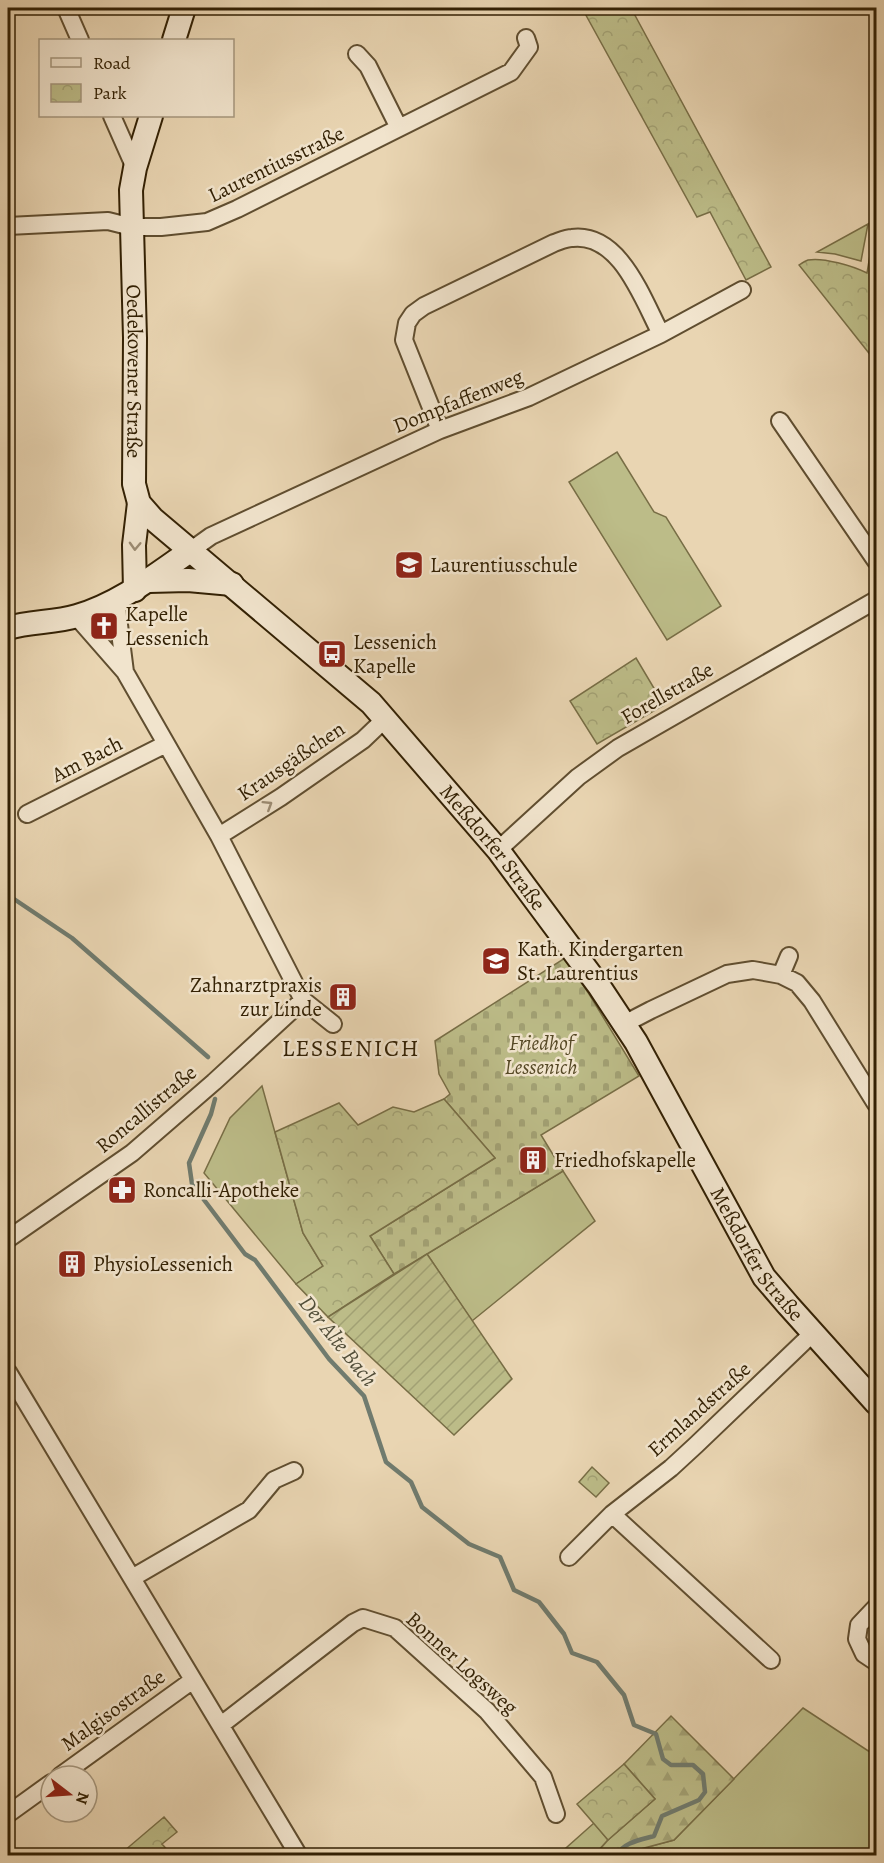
<svg xmlns="http://www.w3.org/2000/svg" width="884" height="1863" font-family="Alegreya,serif">
	<style>
		.grass { fill: #bcbc88; stroke: #786e46; stroke-width: 1.5 }
		.forest { fill: url(#forest-firs); stroke: #786e46; stroke-width: 1.5 }
		.cemetery { fill: url(#cemetery-stones); stroke: #786e46; stroke-width: 1.5 }
		.park { fill: url(#park-crowns); stroke: #786e46; stroke-width: 1.5 }
		.garden { fill: url(#garden-furrows); stroke: #786e46; stroke-width: 1.5 }
		.lines { fill: none; stroke-linecap: round; stroke-linejoin: round }
		.stream { stroke: #707b6e; stroke-width: 4.5 }
		.street-casing { stroke: #604e30; stroke-width: 20 }
		.secondary-casing { stroke: #332104; stroke-width: 26 }
		.street { stroke: #f1e4cd; stroke-width: 16 }
		.secondary { stroke: #f1e4cd; stroke-width: 22 }
		.oneway { stroke: #9c8c73 }
		.labels { text-anchor: middle; dominant-baseline: central; stroke-width: 5; stroke-linejoin: round; paint-order: stroke }
		.street-label { font-size: 21px; fill: #332104; stroke: #f1e4cd }
		.poi-label { font-size: 21px; fill: #332104; stroke: #f1e4cd; text-anchor: start }
		.park-label { font-size: 21px; font-style: italic; fill: #554825; stroke: #f1e4cd }
		.water-label { font-size: 22px; font-style: italic; fill: #524e39; stroke: #f1e4cd }
		.quarter-label { font-size: 24px; letter-spacing: 1.5px; fill: #332104; stroke: #f1e4cd }
	</style>
	<defs>
		<pattern id="forest-firs" width="22" height="20" patternUnits="userSpaceOnUse" patternTransform="scale(1.5)"><rect width="22" height="20" fill="#bcbc88"/><path d="M5 1l3.5 6h-7zM16 11l3.5 6h-7z" fill="#a2a174"/></pattern>
		<pattern id="cemetery-stones" width="16" height="16" patternUnits="userSpaceOnUse" patternTransform="scale(1.5)"><rect width="16" height="16" fill="#bcbc88"/><path d="M2 7V4a2 2 0 0 1 4 0v3zM10 15v-3a2 2 0 0 1 4 0v3z" fill="#a2a174"/></pattern>
		<pattern id="park-crowns" width="20" height="18" patternUnits="userSpaceOnUse" patternTransform="scale(1.5)"><rect width="20" height="18" fill="#bcbc88"/><path d="M2 6a3 3 0 1 1 6 0M12 15a3 3 0 1 1 6 0" fill="none" stroke="#a2a174"/></pattern>
		<pattern id="garden-furrows" width="10" height="10" patternUnits="userSpaceOnUse" patternTransform="scale(1.5)"><rect width="10" height="10" fill="#bcbc88"/><path d="M-1 1l2-2M0 10L10 0M9 11l2-2" fill="none" stroke="#a2a174"/></pattern>
	</defs>
	<rect width="100%" height="100%" fill="#e9d5b2"/>
	<filter id="stains"><feTurbulence type="fractalNoise" baseFrequency=".00333" numOctaves="4"/><feColorMatrix values="0 0 0 0 .2 0 0 0 0 .09 0 0 0 0 .02 0 0 0 .5 -.17"/></filter>
	<radialGradient id="worn" r=".72"><stop offset=".6" stop-color="#630" stop-opacity="0"/><stop offset="1" stop-color="#630" stop-opacity=".3"/></radialGradient>
	<path class="grass" d="M868,224L861,261L835,254L817,252Z
		M617,452L654,512L666,517L721,606L667,640L569,482Z
		M262,1086L303,1233L323,1266L296,1284L204,1173L230,1118Z
		M563,1171L595,1221L472,1321L427,1254Z
		M803,1708L876,1756V1855L632,1856L636,1850L674,1840Z
		M594,1823L608,1840L594,1855L557,1856Z"/>
	<path class="forest" d="M671,1716L734,1779L674,1840L637,1850L632,1855L594,1856L608,1840L655,1799L624,1764Z"/>
	<path class="cemetery" d="M565,958L589,994L639,1076L541,1135L563,1171L394,1274L370,1236L495,1158L444,1099L450,1094L439,1074L435,1041Z"/>
	<path class="park" d="M582,8H631L771,267L746,280L710,212L697,217Z
		M876,219V362L799,265C802,263 805,261 808,260C823,257 853,266 867,273Z
		M636,658L664,705L597,744L570,701Z
		M444,1099L495,1158L370,1236L394,1274L328,1317L296,1284L323,1266L303,1233L275,1132L339,1103L358,1125L393,1107L414,1112Z
		M592,1467L609,1483L596,1497L579,1482Z
		M624,1764L655,1799L608,1840L577,1804Z
		M164,1817L177,1832L162,1844L172,1855H127L124,1851Z"/>
	<path class="garden" d="M427,1254L512,1379L454,1435L328,1317Z"/>
	<g class="lines">
		<path class="stream" d="M8,895L72,938L208,1057
			M215,1099L211,1114L189,1163L192,1184L245,1254L255,1260L329,1359L364,1396L386,1462L411,1482L422,1507L469,1544L500,1557L514,1590L539,1602L564,1634L572,1653L597,1662L624,1695L634,1725L656,1734L663,1759L671,1765H693L703,1774L705,1792L699,1800L662,1816L654,1836C640,1840 624,1842 616,1856"/>
		<g class="street-casing">
			<path id="street" d="M66,8L80,40
				M357,54L368,66L399,128
				M112,116L135,168
				M8,226L108,221L132,227H161L207,222L237,209L511,72L529,47L526,38
				M780,421L876,561
				M440,430L404,340L407,323L413,314L424,306L554,243C560,241 566,238 572,238C620,232 643,300 661,334
				M190,551L211,536L440,430L529,397L661,334L742,290
				M116,601L125,672
				M76,616L125,672L219,836L303,1000L333,1024
				M27,814L166,744
				M219,836L281,797L363,740L385,719
				M498,850L578,777L618,748L876,600
				M781,975L789,956
				M624,1024L651,1010L727,974L753,970L781,975L797,983L812,1001L876,1104
				M8,1239L132,1153L214,1082L303,1000
				M8,1372L299,1856
				M612,1514L771,1660
				M569,1557L612,1514L671,1468L696,1445L813,1333
				M132,1578L249,1510L274,1480L294,1471
				M876,1607L859,1625L857,1639L864,1654L876,1662
				M221,1725L353,1623L363,1618L395,1628L487,1711L543,1777L556,1814
				M60,1776L193,1680
				M8,1814L51,1783"/>
		</g>
		<g class="secondary-casing">
			<g id="secondary">
				<path d="M174,40L184,8"/>
				<path id="s1" d="M151,116L135,168L131,190L135,338L134,484L139,503L153,519L371,703L498,850L599,986L636,1042L764,1277L788,1305L876,1403"/>
				<path d="M149,581L188,580L232,584"/>
				<path d="M135,590L134,545L139,503"/>
				<path d="M8,628C30,621 54,623 77,616C120,603 154,576 190,551"/>
			</g>
		</g>
		<use href="#street" class="street"/>
		<use href="#secondary" class="secondary"/>
	</g>
	<defs><path id="oneway-chevron" d="M-2-3.5L2.5 0L-2 3.5" fill="none" stroke-width="1.6" stroke-linecap="round" stroke-linejoin="round" transform="scale(1.5)"/></defs>
	<g class="oneway">
		<use href="#oneway-chevron" transform="translate(135 546) rotate(92)"/>
		<use href="#oneway-chevron" transform="translate(268 805) rotate(-32)"/>
	</g>
	<defs>
		<g id="school-square" transform="scale(1.5)"><rect x="-9" y="-9" width="18" height="18" rx="4" fill="#8f2418" stroke="#f1e4cd"/><path d="M0-5L7-2L0 1L-7-2ZM-4 1L0 2.5L4 1V4Q0 6-4 4Z" fill="#fff"/></g>
		<g id="church-square" transform="scale(1.5)"><rect x="-9" y="-9" width="18" height="18" rx="4" fill="#8f2418" stroke="#f1e4cd"/><path d="M-1.2-6h2.4v3.5h3.3v2.4h-3.3V6h-2.4V-.1h-3.3v-2.4h3.3Z" fill="#fff"/></g>
		<g id="bus-square" transform="scale(1.5)"><rect x="-9" y="-9" width="18" height="18" rx="4" fill="#8f2418" stroke="#f1e4cd"/><path d="M-5-6H5V4H4V6H2V4H-2V6H-4V4H-5ZM-3.5-4V0h7V-4ZM-3.5 1.2v1.5H-2V1.2ZM2 1.2v1.5H3.5V1.2Z" fill="#fff"/></g>
		<g id="building-square" transform="scale(1.5)"><rect x="-9" y="-9" width="18" height="18" rx="4" fill="#8f2418" stroke="#f1e4cd"/><path d="M-4-6H4V6H1V3H-1V6H-4ZM-2.5-4.3h1.7v1.8h-1.7ZM.8-4.3h1.7v1.8H.8ZM-2.5-1h1.7V.8h-1.7ZM.8-1h1.7V.8H.8Z" fill="#fff"/></g>
		<g id="pharmacy-square" transform="scale(1.5)"><rect x="-9" y="-9" width="18" height="18" rx="4" fill="#8f2418" stroke="#f1e4cd"/><path d="M-2-6h4v4h4v4h-4v4h-4v-4h-4v-4h4Z" fill="#fff"/></g>
	</defs>
	<g fill-rule="evenodd">
		<use href="#school-square" x="409" y="565"/>
		<use href="#church-square" x="104" y="626"/>
		<use href="#bus-square" x="332" y="654"/>
		<use href="#school-square" x="496" y="961"/>
		<use href="#building-square" x="343" y="997"/>
		<use href="#building-square" x="533" y="1160"/>
		<use href="#pharmacy-square" x="122" y="1190"/>
		<use href="#building-square" x="72" y="1264"/>
	</g>
	<g class="labels">
		<g class="street-label">
			<text transform="translate(276 164) rotate(-26)">Laurentiusstraße</text>
			<text stroke="none"><textPath href="#s1" startOffset="258">Oedekovener Straße</textPath></text>
			<text transform="translate(458 401) rotate(-22)">Dompfaffenweg</text>
			<text transform="translate(667 693) rotate(-30)">Forellstraße</text>
			<text transform="translate(87 759) rotate(-27)">Am Bach</text>
			<text transform="translate(291 761) rotate(-34)">Krausgäßchen</text>
			<text stroke="none"><textPath href="#s1" startOffset="886">Meßdorfer Straße</textPath></text>
			<text transform="translate(146 1109) rotate(-40)">Roncallistraße</text>
			<text stroke="none"><textPath href="#s1" startOffset="1372">Meßdorfer Straße</textPath></text>
			<text transform="translate(699 1409) rotate(-42)">Ermlandstraße</text>
			<text transform="translate(462 1663) rotate(42)">Bonner Logsweg</text>
			<text transform="translate(113 1710) rotate(-36)">Malgisostraße</text>
		</g>
		<g class="poi-label">
			<text x="430" y="565">Laurentiusschule</text>
			<text x="125" y="614">Kapelle<tspan x="125" dy="24">Lessenich</tspan></text>
			<text x="353" y="642">Lessenich<tspan x="353" dy="24">Kapelle</tspan></text>
			<text x="517" y="949">Kath. Kindergarten<tspan x="517" dy="24">St. Laurentius</tspan></text>
			<text x="322" y="985" text-anchor="end">Zahnarztpraxis<tspan x="322" dy="24">zur Linde</tspan></text>
			<text x="554" y="1160">Friedhofskapelle</text>
			<text x="143" y="1190">Roncalli-Apotheke</text>
			<text x="93" y="1264">PhysioLessenich</text>
		</g>
		<g class="park-label">
			<text x="541" y="1043">Friedhof<tspan x="541" dy="24">Lessenich</tspan></text>
		</g>
		<g class="water-label">
			<text transform="translate(338 1341) rotate(51)">Der Alte Bach</text>
		</g>
		<g class="quarter-label">
			<text x="351" y="1048">LESSENICH</text>
		</g>
	</g>
	<rect width="884" height="1863" fill="none" stroke="#e9d5b2" stroke-width="30"/>
	<rect x="9" y="9" width="866" height="1845" fill="none" stroke="#332104" stroke-width="3"/>
	<rect x="15" y="15" width="854" height="1833" fill="none" stroke="#332104" stroke-width="1.5"/>
	<rect x="39" y="39" width="195" height="78" fill="#f1e4cd" stroke="#a5967d" stroke-width="1.5"/>
	<rect x="51" y="58" width="30" height="9" fill="#f1e4cd" stroke="#a5967d" stroke-width="1.5"/>
	<text x="93" y="69" font-size="18" fill="#332104">Road</text>
	<rect x="51" y="84" width="30" height="18" fill="url(#park-crowns)" stroke="#a5967d" stroke-width="1.5"/>
	<text x="93" y="99" font-size="18" fill="#332104">Park</text>
	<g transform="translate(69 1794) rotate(107)"><circle r="28" fill="#f1e4cd" stroke="#a5967d" stroke-width="1.5"/>
	<path d="M0-4.5L10 22L0 15L-10 22Z" fill="#8f2418"/>
	<text y="-9" font-size="16" font-weight="bold" text-anchor="middle" fill="#332104">N</text>
	</g>
	<rect width="100%" height="100%" filter="url(#stains)"/>
	<rect width="100%" height="100%" fill="url(#worn)"/>
</svg>
